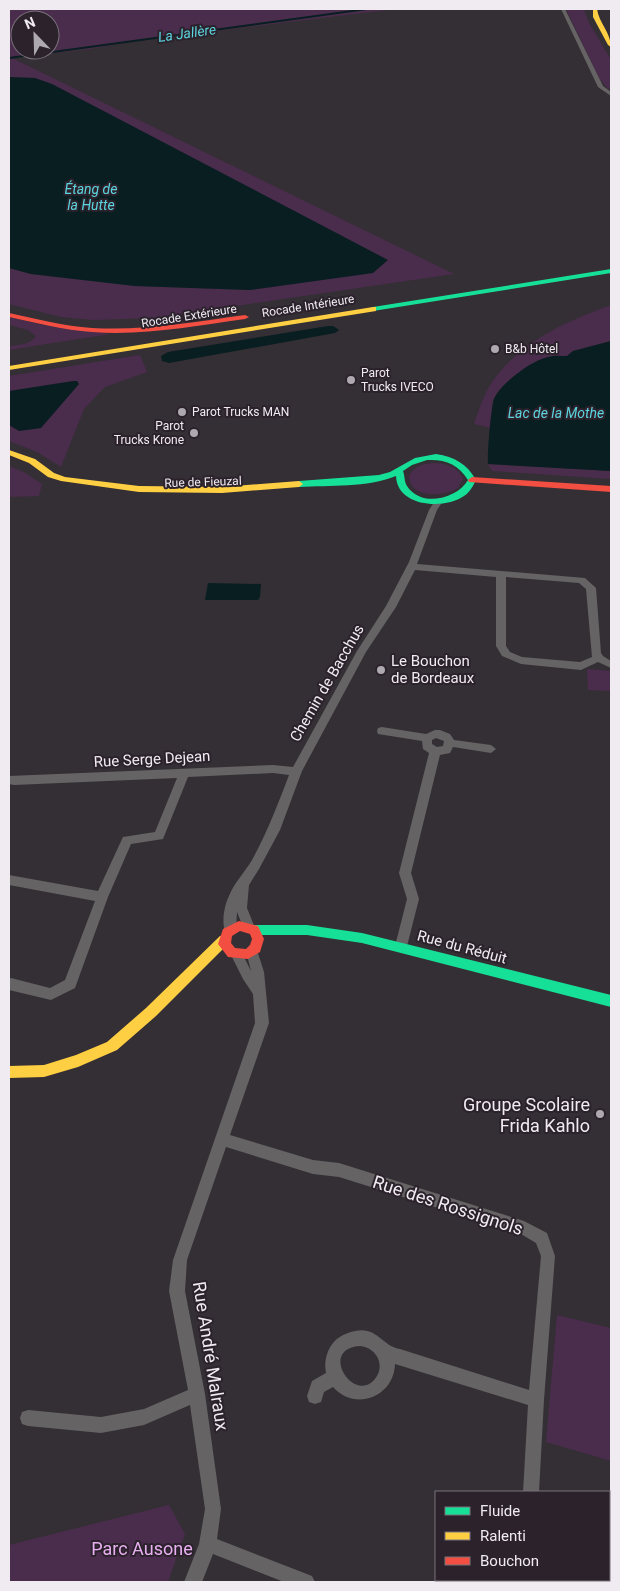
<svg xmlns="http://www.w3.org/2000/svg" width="620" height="1591" font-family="Roboto,sans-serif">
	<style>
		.green { fill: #4a2c4d; fill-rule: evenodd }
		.water { fill: #081e21 }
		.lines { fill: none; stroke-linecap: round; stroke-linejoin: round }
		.street { fill: #656363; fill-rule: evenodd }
		.fast { fill: #16e098; fill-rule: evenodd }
		.slow { fill: #ffcf43; fill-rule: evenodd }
		.jam { fill: #f24e42; fill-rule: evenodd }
		.poi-dot { fill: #aea9af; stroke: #2b222c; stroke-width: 2 }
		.labels { text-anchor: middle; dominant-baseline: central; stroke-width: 4; stroke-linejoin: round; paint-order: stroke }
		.far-street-label { font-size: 12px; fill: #f0eaf1; stroke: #2b222c }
		.far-poi-label { font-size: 12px; fill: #f0eaf1; stroke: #2b222c; text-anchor: start }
		.far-water-label { font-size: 14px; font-style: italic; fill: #5cd5df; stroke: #2b222c }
		.poi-label { font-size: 15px; fill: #f0eaf1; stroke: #2b222c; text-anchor: start }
		.street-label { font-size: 15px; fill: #f0eaf1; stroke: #2b222c }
		.near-poi-label { font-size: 18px; fill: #f0eaf1; stroke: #2b222c; text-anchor: end }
		.near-street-label { font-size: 18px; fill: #f0eaf1; stroke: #2b222c }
		.near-park-label { font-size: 18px; fill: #e9b0f1; stroke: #2b222c }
	</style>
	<rect width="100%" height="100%" fill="#342f34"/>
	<path class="green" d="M9,9H395L148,39L90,49L12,58L454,274L153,318L93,320L61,317L9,304V268L31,274L135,286L250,290L35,78L9,77ZM20,20H50V50H20Z
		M566,9H584L588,21L611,60V88L608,89L599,78Z
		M611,305V341L573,351L567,356H553L516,375L500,389L493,400L491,428L474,424C479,409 485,391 495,378C523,340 568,321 611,305Z
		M9,317L43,325L110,334L9,350V346C18,345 30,345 36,336L28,330L9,325Z
		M140,355L147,372L105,387L84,409L61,467L37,452L9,441V376Z
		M432,463C445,463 458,466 463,479L458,488C444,497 410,499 409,476C414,466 422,464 432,463Z
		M488,464L611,471V479L492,471Z
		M9,466L24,472L42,484L39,496L9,497Z
		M587,669L611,671V691L588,690Z
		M557,1315L611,1328V1461L546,1442Z
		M169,1505L185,1534L168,1582H9V1545Z"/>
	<path class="water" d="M360,9H374L9,59V57L31,54Z
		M9,77L35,78L52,84L388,260L373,273L250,290L135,286L31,274L9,268Z
		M328,326H333L339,330L335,333L169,363L162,361L161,356L168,352Z
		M611,341V471L488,464C487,454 491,407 494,399C500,384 532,360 548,357C554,355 561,356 567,356L573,351Z
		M73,381H77L79,384L41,428L19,431L9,425V391Z
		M208,583L261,584L260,597L258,600H205Z"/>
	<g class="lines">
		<path class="street" d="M561,9H565L603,86L611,92V96L598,87Z
			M439,498L443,501L437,510L417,564L585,578L596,588L601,653L603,656L611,661V668L598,662L581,670L521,664L502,656L496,646V577L415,570L396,607L366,652L302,771L280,830L259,869L249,885L247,908L255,928L253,932L249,933L245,932L237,912L236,930L234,934L230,935L226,934C221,924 224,906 229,896C234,883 245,872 252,860C267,833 278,804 289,775L273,773L188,777L163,839L131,844L108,897L75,988L51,1000L9,990V979L11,978L50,988L65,980L95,901L9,885V875L98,891L123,837L155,832L177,778L14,785L9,784V776L273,765L293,767L357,651L386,606L409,562L429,510L436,499ZM506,577L579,583L586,589L592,657L580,662L522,657L510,652L506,646Z
			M382,727L426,734L435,730H440L450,734L454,740L491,745L496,749L491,753L453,747L450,753L440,755L411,873L419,899L407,946L405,950L401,951L397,950L395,946L407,899L399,873L429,753L423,749L422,741L378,734L377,731L378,728ZM436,738L444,741L443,746L437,747L432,744V740Z
			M252,946L256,947L264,972L269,1023L230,1135L313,1160L339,1163L524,1221L547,1233L555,1256L544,1400L539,1492H523L528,1405L395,1364C394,1397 355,1412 333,1387L324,1392L321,1402L315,1404L309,1402L307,1396L312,1381L326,1373C324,1363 326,1352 333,1343C337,1338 342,1335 348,1333C376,1322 381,1346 400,1349L529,1390L541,1256L536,1243L521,1234L339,1177L313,1174L226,1147L187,1260L185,1291L205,1394L221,1509L217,1539L312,1576L315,1582H284L213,1554L202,1582H184L199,1544L205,1509L190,1405L144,1425L101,1433L28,1426L22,1424L20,1418L22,1412L28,1410L101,1417L144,1409L188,1390L169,1291L173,1260L255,1023L253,994L243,979L231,955L233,951L237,950L241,951L251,971L246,951L248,947ZM360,1346C373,1347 384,1360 378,1374C359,1411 315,1349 360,1346Z
			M508,1580H526L525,1582H507Z"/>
		<path class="fast" d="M611,269V273L373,311L369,309L373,307Z
			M436,454C455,457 467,464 476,480C473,486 470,492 464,496C444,510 397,507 396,476C367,488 330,485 299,487L295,484L299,481L379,475L390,472L415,458ZM427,460C445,459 458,464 468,480C457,499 421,508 407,486C404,481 405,476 403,471L412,465Z
			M254,925H307L362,933L611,995V1007L362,943L307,935H254L250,934L248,930L250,926Z"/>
		<path class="slow" d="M593,9H597C599,23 611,33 611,47L608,45L593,17Z
			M373,307H376V311L9,370V366Z
			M9,450L35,459L54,473L65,477L139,486L222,487L299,481L303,484L299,487L222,493L139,492L61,481L48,477L29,463L9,455Z
			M224,935L228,936L230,940L228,944L156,1016L117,1050L78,1067L44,1077L9,1078V1066L44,1065L76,1055L107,1042L146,1008L220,936Z"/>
		<path class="jam" d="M9,313C36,319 64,326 92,328C143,331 194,322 245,315L249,317L245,319C194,326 143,336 92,332C64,330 36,323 9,317Z
			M472,477L611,486V492L469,482L468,480Z
			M239,921L258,926L264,939L260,952L248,959L228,957L218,944L223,929ZM240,931L250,934L252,939L250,945L246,949L235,948L231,943L232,936Z"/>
	</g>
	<g class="poi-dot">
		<circle cx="495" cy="349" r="5"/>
		<circle cx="351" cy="380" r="5"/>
		<circle cx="182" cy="412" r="5"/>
		<circle cx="194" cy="433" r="5"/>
		<circle cx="381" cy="670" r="5"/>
		<circle cx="600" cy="1114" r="5"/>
	</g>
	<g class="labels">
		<g class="far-street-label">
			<text transform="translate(308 306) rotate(-9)">Rocade Intérieure</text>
			<text transform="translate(189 316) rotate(-9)">Rocade Extérieure</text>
			<text transform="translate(203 482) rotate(-2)">Rue de Fieuzal</text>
		</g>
		<g class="far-poi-label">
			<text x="505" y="349">B&amp;b Hôtel</text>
			<text x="361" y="373">Parot<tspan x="361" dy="14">Trucks IVECO</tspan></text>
			<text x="192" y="412">Parot Trucks MAN</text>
			<text x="184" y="426" text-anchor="end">Parot<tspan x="184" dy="14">Trucks Krone</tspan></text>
		</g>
		<g class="far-water-label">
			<text transform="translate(187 33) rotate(-8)">La Jallère</text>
			<text x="91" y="189">Étang de<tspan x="91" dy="16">la Hutte</tspan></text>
			<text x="556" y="413">Lac de la Mothe</text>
		</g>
		<g class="poi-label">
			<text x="391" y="661">Le Bouchon<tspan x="391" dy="17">de Bordeaux</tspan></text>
		</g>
		<g class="street-label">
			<text transform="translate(327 683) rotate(-60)">Chemin de Bacchus</text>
			<text transform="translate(152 759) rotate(-3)">Rue Serge Dejean</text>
			<text transform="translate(462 947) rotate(15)">Rue du Réduit</text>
		</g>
		<g class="near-poi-label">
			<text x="590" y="1104">Groupe Scolaire<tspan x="590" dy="21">Frida Kahlo</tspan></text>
		</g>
		<g class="near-street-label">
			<text transform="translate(448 1205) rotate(18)">Rue des Rossignols</text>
			<text transform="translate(211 1356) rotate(81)">Rue André Malraux</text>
		</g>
		<g class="near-park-label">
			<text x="142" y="1548">Parc Ausone</text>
		</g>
	</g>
	<rect width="620" height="1591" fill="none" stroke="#f0eaf1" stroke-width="20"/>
	<rect x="435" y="1491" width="175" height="90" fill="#2b222c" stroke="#7a727b"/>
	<rect x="445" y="1507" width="25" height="8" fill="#16e098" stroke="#7a727b"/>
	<text x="480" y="1516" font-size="15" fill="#f0eaf1">Fluide</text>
	<rect x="445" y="1532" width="25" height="8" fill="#ffcf43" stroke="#7a727b"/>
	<text x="480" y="1541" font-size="15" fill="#f0eaf1">Ralenti</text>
	<rect x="445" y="1557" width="25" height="8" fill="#f24e42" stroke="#7a727b"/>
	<text x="480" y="1566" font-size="15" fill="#f0eaf1">Bouchon</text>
	<g transform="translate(35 35) rotate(337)"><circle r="24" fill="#2b222c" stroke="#7a727b"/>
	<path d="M0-4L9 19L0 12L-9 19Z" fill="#aea9af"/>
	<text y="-8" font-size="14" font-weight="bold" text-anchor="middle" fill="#f0eaf1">N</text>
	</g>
</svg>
